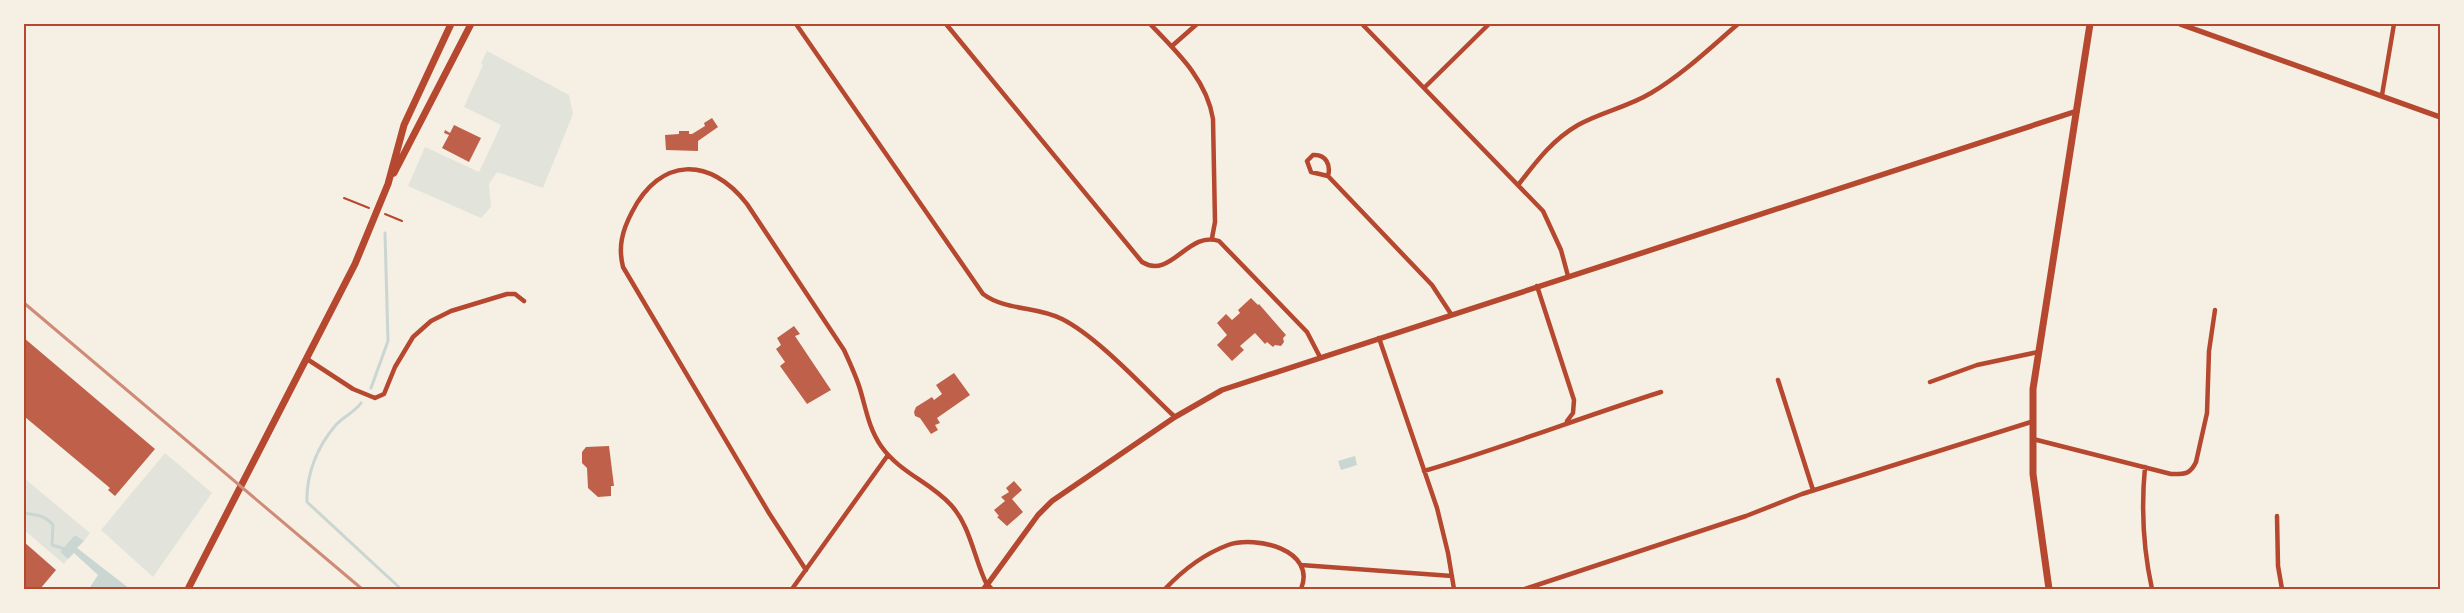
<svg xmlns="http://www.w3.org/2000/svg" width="2464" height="613" font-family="Jost,sans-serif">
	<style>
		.green { fill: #e2e4dc }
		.water { fill: #c9d6d2 }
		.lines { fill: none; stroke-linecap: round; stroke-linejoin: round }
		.stream { stroke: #c9d6d2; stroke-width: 3 }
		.building { fill: #bf614a }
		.path { stroke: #b5482f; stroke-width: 2 }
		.minor { stroke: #b5482f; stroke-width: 4.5 }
		.tertiary { stroke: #b5482f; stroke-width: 5.5 }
		.secondary { stroke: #b5482f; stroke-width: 6 }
		.primary { stroke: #b5482f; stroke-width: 7 }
		.rail { stroke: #cf8b77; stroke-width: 3 }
		.neatline { fill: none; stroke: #b5482f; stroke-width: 2 }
	</style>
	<rect width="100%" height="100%" fill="#f6efe4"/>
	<path class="green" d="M487,51L569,95L573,114L543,188L497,172L489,184L491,207L481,218L408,186L425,147L479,172L501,125L464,107L483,65L481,63Z
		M165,453L212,493L153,577L101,530Z
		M24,478L90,533L84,541L75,535L61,552L68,559L64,564L24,530Z"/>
	<path class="water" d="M1355,456L1357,465L1341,470L1338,461Z
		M75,535L84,541L77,548L130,589H89L98,575L74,553L68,559L60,552Z"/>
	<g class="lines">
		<path class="stream" d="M371,388L388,341L385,233
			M361,403C354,413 342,417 335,426C317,447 306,475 307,502L401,589
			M24,513C36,515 45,515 53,525L52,545L65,549
			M304,589H318"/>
	</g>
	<path class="building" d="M712,118L718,127L698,141V151L666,150L665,135L679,134V131H689V134H692L705,126L704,123Z
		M454,125L481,138L469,162L442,148L449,135L444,133L445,130L450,133Z
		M1251,298L1258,305L1259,304L1286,335L1283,338L1284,342L1281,346L1275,345L1273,347L1267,342L1265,344L1255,333L1240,346L1244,350L1232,361L1217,345L1227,335L1217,323L1226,314L1232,320L1240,313L1238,310Z
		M794,326L800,334L795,336L831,390L807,404L780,366L785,362L776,349L781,345L777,338Z
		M24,338L155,449L115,496L108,490L110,488L25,417L24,418Z
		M954,373L970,395L937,418L940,423L935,425L938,430L931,434L920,418L915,416L914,412L916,407L932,397L934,400L942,394L936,385Z
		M609,446L614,486H611V496L598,497L588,488L587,468L582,463V452L586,447Z
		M1014,481L1022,490L1012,499L1023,512L1007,526L997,517L999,516L994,510L1005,501L1001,497L1009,492L1006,488Z
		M24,542L56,570L40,589H24Z"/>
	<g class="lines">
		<path class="path" d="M344,198L369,208
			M385,214L402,221"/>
		<path class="minor" d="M796,24L983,294C1006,311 1037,306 1062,319C1098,337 1145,389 1175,417
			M946,24L1142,262C1171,280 1188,230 1219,241L1307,332L1320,357
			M1150,24C1177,52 1207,80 1213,119L1215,222L1212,238
			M1362,24L1543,211L1561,250L1568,276
			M1172,46L1197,24
			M1424,88L1489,24
			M2382,95L2394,24
			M1313,155C1326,154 1331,165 1328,176L1311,172L1307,161Z
			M1328,176L1432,285L1451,314
			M1519,184C1536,162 1552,140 1578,125C1601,112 1628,107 1651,93C1683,74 1710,48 1738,24
			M1537,286L1574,400L1573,413L1567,421
			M1379,338L1437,508L1448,553L1454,589
			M307,359L353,389L375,398L384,394L395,367L413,337L431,321L451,311L507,294H515L524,301
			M1778,380L1813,490
			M1930,382L1977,365L2038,352
			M2033,439L2171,474C2184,474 2190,475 2196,462L2207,413L2209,351L2215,310
			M2145,467C2141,509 2143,548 2152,589
			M1424,471C1505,447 1582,417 1661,392
			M2277,516L2278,566L2282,589
			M1301,565L1452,576
			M806,570L769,513L623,267C618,247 622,231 632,212C660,157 710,156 747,204L844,350C850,363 856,376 860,389C866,409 869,429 881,446C900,473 930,482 951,505C971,527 974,559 987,585
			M792,589L888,455
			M1165,589C1182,571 1204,554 1228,545C1256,535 1317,550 1301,589
			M1525,589L1746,516L1802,494L2031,422"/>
		<path class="tertiary" d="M2180,24L2440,117
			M987,585L1038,515L1052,501L1175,417L1222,390L2077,111"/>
		<path class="secondary" d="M984,589L987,585L991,589"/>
		<path class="primary" d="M394,173L471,24
			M188,589L355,264L388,184L404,125L451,24
			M2049,589L2033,474V389L2090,24"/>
		<path class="rail" d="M24,303L362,589"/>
	</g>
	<rect width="2464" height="613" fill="none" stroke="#f6efe4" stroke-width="50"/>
	<rect x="25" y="25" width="2414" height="563" class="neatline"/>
</svg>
